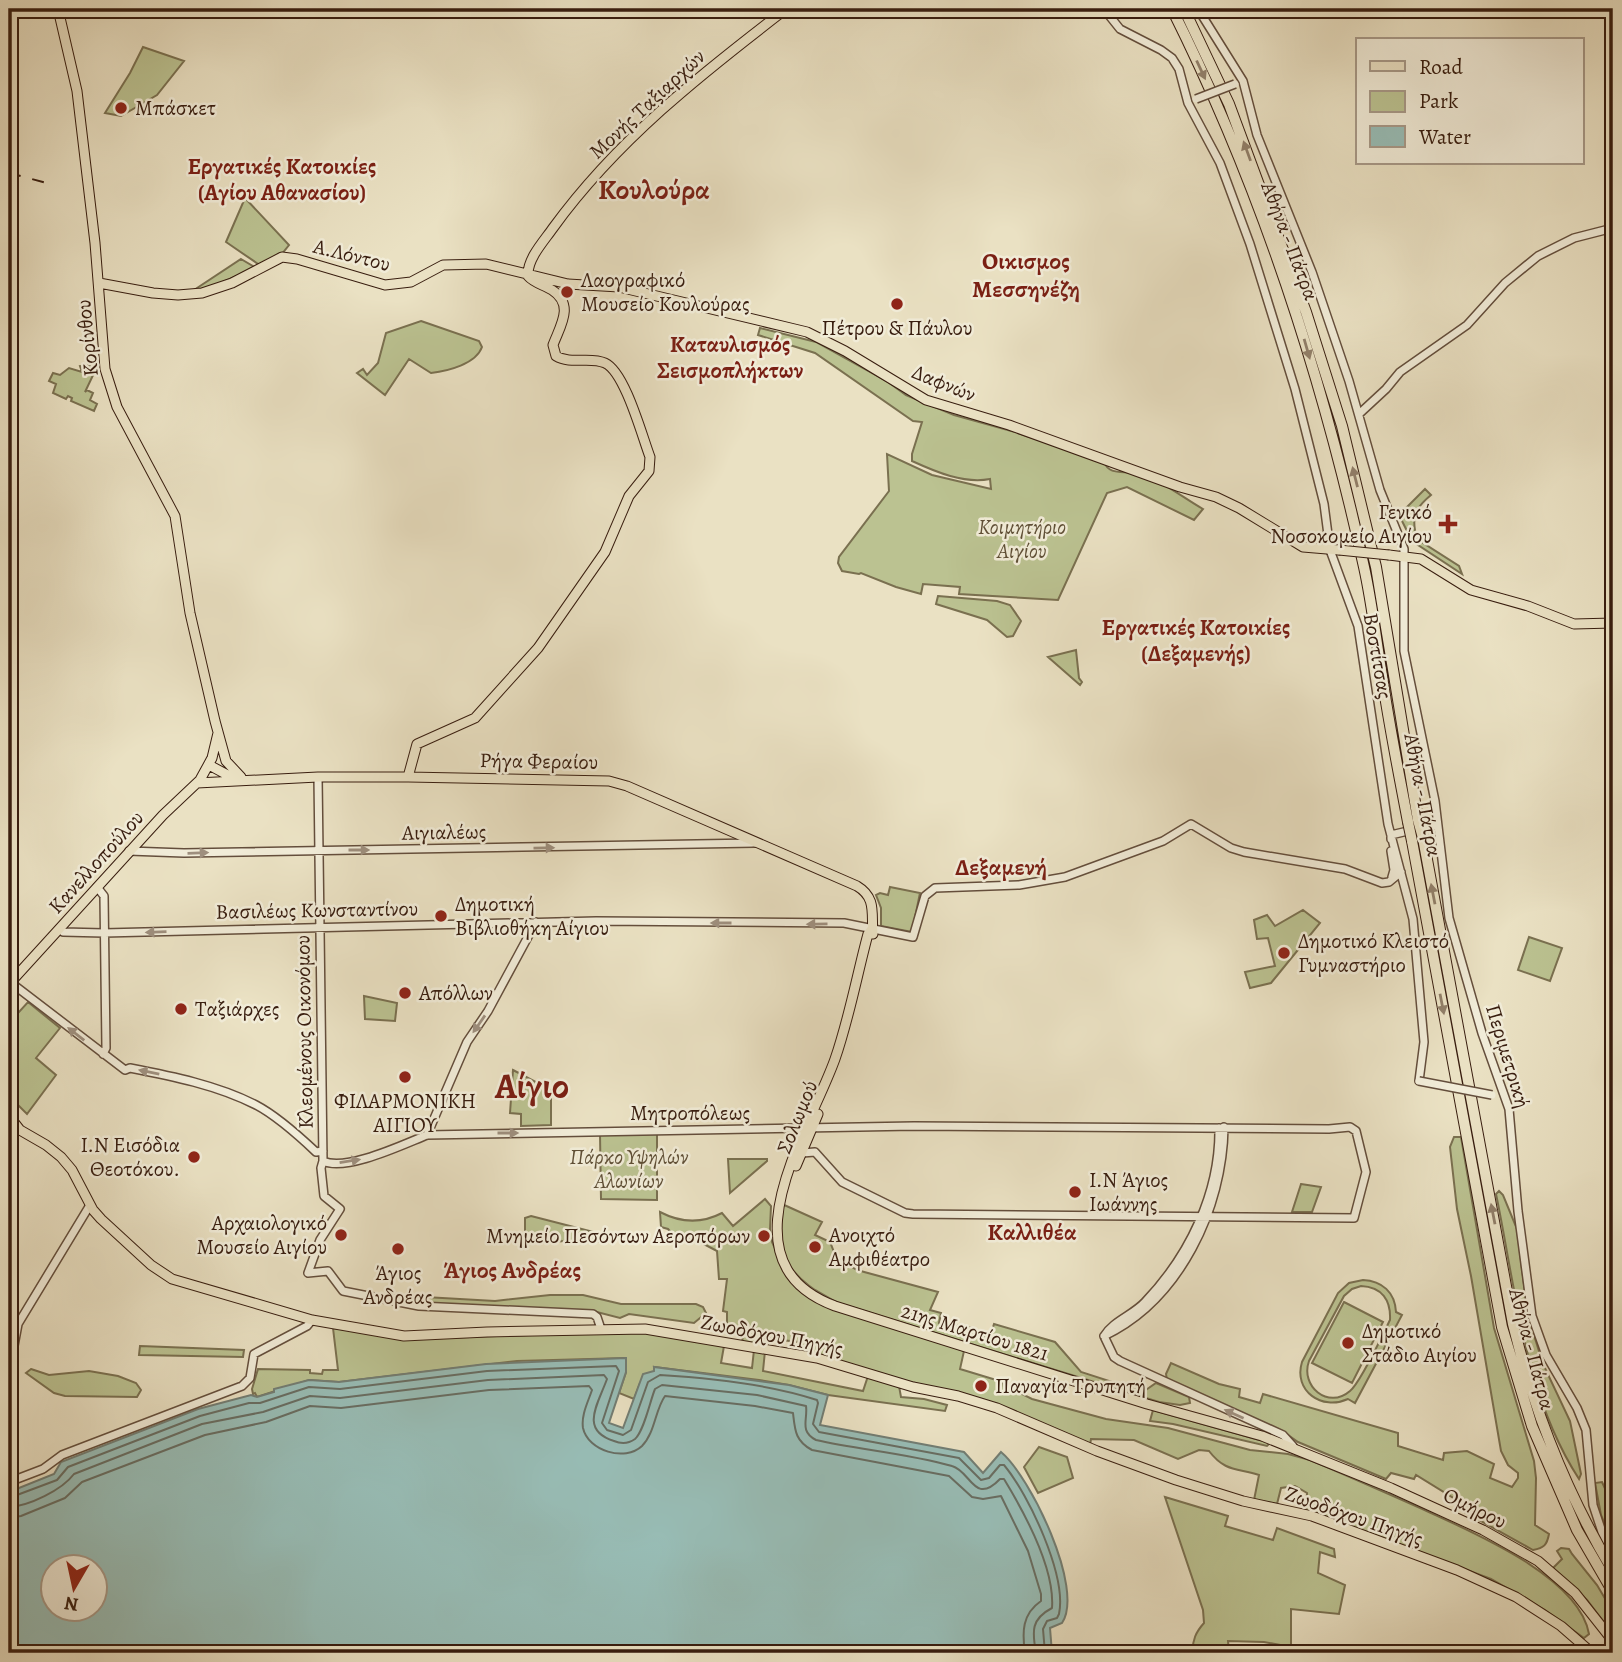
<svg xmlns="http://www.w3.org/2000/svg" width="1622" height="1662" font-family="Alegreya,serif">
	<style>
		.green { fill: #bbc291; stroke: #7a7050; stroke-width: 2; fill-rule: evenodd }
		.water { fill: #98bdb6; stroke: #727d73; stroke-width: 2; fill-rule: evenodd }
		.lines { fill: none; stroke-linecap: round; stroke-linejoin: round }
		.shore { stroke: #686d62; stroke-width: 2 }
		.minor-casing { stroke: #644e3c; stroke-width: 10 }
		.major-casing { stroke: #381d0f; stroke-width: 11 }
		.highway-casing { stroke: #381d0f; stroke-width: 12 }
		.minor { stroke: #f1ecd8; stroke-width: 7 }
		.major { stroke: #eae1c3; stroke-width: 9 }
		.highway { stroke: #eae1c3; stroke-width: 10 }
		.rail { stroke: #381d0f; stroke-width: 2; stroke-dasharray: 12 12; stroke-linecap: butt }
		.minor-bridge-casing { stroke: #644e3c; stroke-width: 10; stroke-linecap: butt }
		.major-bridge-casing { stroke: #381d0f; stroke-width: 11; stroke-linecap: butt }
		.highway-bridge-casing { stroke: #381d0f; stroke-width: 12; stroke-linecap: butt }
		.minor-bridge { stroke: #f1ecd8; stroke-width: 7 }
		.major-bridge { stroke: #eae1c3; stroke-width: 9 }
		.highway-bridge { stroke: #eae1c3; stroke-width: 10 }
		.oneway { fill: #917f69 }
		.oneway2 { fill: #9e8f7e }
		.poi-dot { fill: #8f2418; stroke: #f1ecd8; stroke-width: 2.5 }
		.labels { text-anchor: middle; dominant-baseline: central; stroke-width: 5; stroke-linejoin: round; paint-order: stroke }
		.street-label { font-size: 21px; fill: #381d0f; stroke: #f1ecd8 }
		.poi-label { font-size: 21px; fill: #381d0f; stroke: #f1ecd8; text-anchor: start }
		.park-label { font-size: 21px; font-style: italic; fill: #5f4f36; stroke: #f1ecd8 }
		.neighbourhood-label { font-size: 23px; font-weight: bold; fill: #7a1f14; stroke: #f1ecd8 }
		.quarter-label { font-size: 24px; font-weight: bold; fill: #7a1f14; stroke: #f1ecd8 }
		.district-label { font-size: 28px; font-weight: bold; fill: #7a1f14; stroke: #f1ecd8 }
		.town-label { font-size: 35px; font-weight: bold; fill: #7a1f14; stroke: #f1ecd8 }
	</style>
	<rect width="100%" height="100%" fill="#eae1c3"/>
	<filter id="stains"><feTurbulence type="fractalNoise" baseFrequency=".00286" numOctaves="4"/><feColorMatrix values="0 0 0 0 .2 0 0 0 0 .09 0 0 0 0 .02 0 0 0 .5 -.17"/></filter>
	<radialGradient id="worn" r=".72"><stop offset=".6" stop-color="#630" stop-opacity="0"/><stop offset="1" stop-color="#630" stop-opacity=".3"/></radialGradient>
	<path class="green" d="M143,47L184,61L157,95L121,116L105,113L130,73Z
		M245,198L289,245L281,255L261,266L226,242Z
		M241,259L256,268L206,289L194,290Z
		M421,321L479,341L482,347C476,364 448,371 431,373L409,359L385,395L357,373L363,369L367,375L378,363L386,333Z
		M760,328L816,342L888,382L906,395L954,415L1015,432L1104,462C1109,475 1122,471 1133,473C1160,478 1180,496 1203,509L1194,520L1127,487L1107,493L1058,600L959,594L960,587L923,584L921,594L896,587L861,573L859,574L842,571L838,563L839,557L889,491L887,454L932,475L991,489L990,479C964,484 936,472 912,461V454L922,422L913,421L815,353L758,335Z
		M88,365L96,369L85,392L87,390L93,393L90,400L97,404L94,411L71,401L72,398L68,396L66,399L53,393L56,384L49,381L53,373L60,375L69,368L82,372L80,366Z
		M1425,489L1431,495C1414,509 1411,517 1417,539L1459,566L1462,574L1412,541L1399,515Z
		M938,596L997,601L1010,605L1021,621L1013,636L1007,637L987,620L936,604Z
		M1076,650L1079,678L1082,682L1080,685L1048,657Z
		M890,887L920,893L912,932L881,926V908L876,895L880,893L888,895Z
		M1303,910L1320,923L1271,983L1250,988L1245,972L1275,966L1268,938L1257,939L1254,920L1267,915L1275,926Z
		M1529,937L1562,948L1550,981L1518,970Z
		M364,996L397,1003L395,1021L365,1019Z
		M28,1002L60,1028L36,1058L56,1075L27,1114L9,1096V1023Z
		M513,1070L551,1090V1125L521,1126V1114L510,1113Z
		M600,1134H657V1200L601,1199Z
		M1454,1137H1461L1494,1328L1534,1461L1536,1478L1535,1525L1549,1534C1547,1545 1544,1548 1533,1550L1461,1510L1463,1504L1416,1475L1414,1479L1391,1473L1386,1479L1298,1442L1284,1432L1167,1380L1166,1374L1171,1363L1219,1384L1240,1389L1239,1397L1260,1403L1263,1394L1398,1433V1446L1443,1460L1444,1453L1467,1451L1494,1464L1490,1478L1512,1487L1518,1478V1473L1508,1465L1501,1451L1471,1276L1457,1209L1450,1147Z
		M728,1159H767V1161L730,1193Z
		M1301,1184L1321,1187L1312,1212H1292Z
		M1499,1191L1503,1195L1517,1229L1528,1316L1543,1364L1570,1421L1581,1474L1579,1479C1524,1394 1516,1290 1496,1194Z
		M765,1199L771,1206L770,1229L772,1242L786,1273L850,1310L964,1351L960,1369L1003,1382L1004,1388L1014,1390L1032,1399L1106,1419L1168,1428L1250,1450L1288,1454L1310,1460C1346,1475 1382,1491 1418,1507C1467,1530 1579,1575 1589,1634L1584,1638L1545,1610L1491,1579L1306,1510L1307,1493L1295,1486L1281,1488L1277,1504L1254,1500L1259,1475C1237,1468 1225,1472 1209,1451L1199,1450L1178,1459L1134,1440L1091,1439L1090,1445L956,1394L791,1352L798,1349L799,1342L763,1338L762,1346L742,1343L743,1335L727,1332V1312L723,1311L727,1279H719L717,1251L698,1241L674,1236L668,1229L661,1227L660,1212C681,1223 701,1224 722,1213L733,1226Z
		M782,1204L822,1222L815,1235L830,1242L836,1257L857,1270L938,1292L930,1310L941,1313L939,1323L973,1328L972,1334L990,1337L994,1324L1055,1342L1081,1372L1143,1392L1156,1383L1189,1397L1190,1403L1180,1405L1159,1402L832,1301C809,1288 781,1267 779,1238C779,1227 781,1215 782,1204Z
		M531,1216L613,1237C604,1241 590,1244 580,1243C569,1243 579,1241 569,1241C553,1240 538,1249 525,1236V1218Z
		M1363,1280C1382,1281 1395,1292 1396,1312L1402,1315L1355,1403L1348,1399C1322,1411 1293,1391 1302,1362L1338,1293L1349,1283ZM1361,1286C1382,1287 1391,1300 1390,1320C1383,1334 1361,1382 1350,1391C1328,1410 1300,1386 1309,1361L1344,1296L1352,1289Z
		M372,1294L495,1301L550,1295H583L621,1304H696L703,1307L706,1313L694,1323L629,1314L620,1318L593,1311L419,1304Z
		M1344,1302L1383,1322L1352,1383L1312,1363Z
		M333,1328L417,1339L636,1331L724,1346L721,1363L752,1368L754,1350L765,1351L763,1371L863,1391L868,1376L899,1386L901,1397L924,1399L947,1405L945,1411L828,1395L789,1385L759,1380L654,1367L655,1371L640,1383L634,1399L619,1393L626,1372L625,1358L517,1361L339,1382L309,1380L257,1397L255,1393L253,1394L252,1389L258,1369L310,1370V1373L322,1374L323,1370H338Z
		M140,1346L244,1350L243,1357L139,1355Z
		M31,1369L49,1375L89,1371L118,1376L136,1383L141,1390L137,1397L65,1396L54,1393L26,1373Z
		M1153,1410L1270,1443L1267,1446L1173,1424L1150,1421Z
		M1039,1447L1067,1457L1073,1478L1038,1493L1024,1467Z
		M1602,1482L1613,1506V1544L1601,1515L1595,1483Z
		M1165,1497L1228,1516L1225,1526L1273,1540L1277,1528L1334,1549L1335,1557L1320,1552L1318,1573L1345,1585L1339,1614L1291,1609V1647L1264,1642L1228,1641L1229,1653H1193C1192,1640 1196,1632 1204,1623L1203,1610Z
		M1561,1548L1569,1549L1572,1554L1597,1585L1613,1612V1634L1587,1600L1553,1568L1562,1559L1557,1551Z"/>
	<path class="water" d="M626,1358V1372L609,1423L623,1428L643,1374L654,1371V1367L789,1385L828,1395L820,1425L964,1452L983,1473L1001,1452C1030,1476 1085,1589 1062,1623L1050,1628L1052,1653H9V1492L54,1474L61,1462L198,1409L251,1395L257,1397L274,1392V1389L309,1380L339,1382L486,1364ZM52,1568H94V1610H52Z"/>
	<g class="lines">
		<path class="shore" d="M9,1498L57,1480L68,1467L200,1416L249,1403H260L309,1387L340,1389L487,1371L616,1366L619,1371L602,1423L607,1430L623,1435L631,1430L648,1382L660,1375C711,1378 768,1384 817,1400L818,1403L813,1424L819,1432L959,1458L981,1480L989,1478L1000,1465H1004C1029,1495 1067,1576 1059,1614L1057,1618L1047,1621L1043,1629L1045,1653
			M9,1507C29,1506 62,1490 74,1474L202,1424L263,1412L310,1396L340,1398L488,1380L604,1375L607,1379C598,1404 579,1430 614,1441C621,1444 628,1444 635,1439C644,1431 650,1401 655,1389L662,1385L757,1395L806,1406C808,1420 799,1431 816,1440C860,1450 907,1453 952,1466C971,1471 974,1506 1000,1479H1004C1024,1512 1055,1569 1052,1608C1031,1619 1032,1631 1036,1653
			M9,1518L21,1516L65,1498L82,1482L205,1435L266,1422L310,1406L341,1408L489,1390L589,1386L592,1390C588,1402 581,1415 583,1428C588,1451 625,1462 642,1446C655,1433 655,1410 665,1396L755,1406L793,1413C795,1430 795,1441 812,1450L949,1476L972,1497L983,1499L1001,1496L1028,1551L1041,1594V1601C1022,1614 1022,1632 1025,1653"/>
		<g class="minor-casing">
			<path id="minor" d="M1104,9L1120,29L1161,50L1172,58L1179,69L1188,103L1220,163L1250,244L1295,389L1324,504L1330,550L1358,626L1388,824L1413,919L1424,1042L1419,1081
				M1198,9L1243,81L1257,135L1312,272L1349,381L1380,490L1404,549V651L1435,801L1449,918L1482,1033L1509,1109L1518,1211L1532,1316L1546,1355L1577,1408L1586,1430L1593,1505L1602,1532L1613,1553
				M1359,414L1386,389L1400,372L1467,325L1505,283L1538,256L1574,238L1613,228
				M318,777L323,1161L321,1168L324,1196L340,1209L320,1240L308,1273L328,1271L343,1291L419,1306L593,1314L597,1317L601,1329
				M1391,839V835L1437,824
				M129,851L184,853L755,843
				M1391,851L1394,870L1392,877
				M97,887L104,896L106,1048L103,1054
				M59,929L63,932L104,933L596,921L844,923L913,937L925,896L935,888L1019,885L1065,877L1163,841L1191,824L1231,848L1244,852L1345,869L1382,883L1389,882L1401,872
				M10,982L125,1070L130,1068C171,1076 217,1085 256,1105C277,1116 298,1135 316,1152L323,1151
				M427,1135L467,1042L488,1011L536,922
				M323,1161C346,1172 404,1144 427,1135L914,1126L1329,1129L1350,1127L1356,1131L1366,1172L1354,1218L913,1214L905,1213L842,1182L815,1152L802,1153
				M1104,1336C1180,1300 1223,1208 1224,1127
				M1104,1336C1113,1321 1133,1315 1145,1302C1189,1256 1220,1193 1219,1128
				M1104,1336L1114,1357L1120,1361L1283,1435L1293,1446
				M9,1351H13L18,1324L90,1205
				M9,1482L43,1469L62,1455L242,1386L250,1378L254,1354L307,1326L312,1320"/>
		</g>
		<g class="major-casing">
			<path id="major" d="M58,9L77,91L95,243L105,369L117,407L175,516L190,613L215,721L226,761L241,777
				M528,274C528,258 544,241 553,228C616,141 701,74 786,9
				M99,283L153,293L178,295L202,293L232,283L282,257L297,259L385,285L411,282L443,265L486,264L568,284L619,287L807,332L845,351L926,400L1009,425L1180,487L1216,497L1239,508L1303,547L1339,550
				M1389,555L1421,559L1471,590L1528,606L1574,624L1613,623
				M209,765L235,779
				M408,777L417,744L475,718L538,648L605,552L629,496L649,471L650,457C642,436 625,372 605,363C590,356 571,365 556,356L553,345C560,326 575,305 552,290C544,285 534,283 528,276
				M197,783L318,777H408L609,781L627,786L857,886C877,898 871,914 873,934
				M872,929L868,934C857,975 849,1019 835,1059C809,1132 719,1263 835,1306L1147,1404L1262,1436L1391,1488L1483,1530L1538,1561L1575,1593L1613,1641
				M9,984L163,815L200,780L212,758L218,733
				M9,1116L20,1130L46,1145L61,1157L72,1170L93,1210L101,1219L151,1265L172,1279L312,1320L404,1336L487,1332L645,1329L817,1358L913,1387L958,1396L997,1408L1097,1451L1176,1480L1243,1501L1312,1516L1457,1570L1516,1597L1561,1626L1592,1653
				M796,1166L818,1114"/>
		</g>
		<g class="highway-casing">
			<path id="highway" d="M1172,9C1260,185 1322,375 1364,567C1372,603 1376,640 1382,676C1389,725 1399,774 1408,822
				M1184,9L1229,104L1306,312L1342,426L1376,567L1418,820
				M1423,838L1513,1324C1534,1412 1567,1494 1613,1571
				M1412,841L1502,1327L1532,1426L1577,1530L1613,1592"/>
		</g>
		<use href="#minor" class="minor"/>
		<use href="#major" class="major"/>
		<use href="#highway" class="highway"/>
		<path class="rail" d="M9,173L47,183"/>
		<g class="minor-bridge-casing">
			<path id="minor-bridge" d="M1196,99L1235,84
				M1419,1081L1492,1095"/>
		</g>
		<g class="major-bridge-casing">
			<path id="major-bridge" d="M1339,550L1389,555"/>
		</g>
		<g class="highway-bridge-casing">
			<path id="highway-bridge" d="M1418,820L1423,838
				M1408,822L1412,841"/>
		</g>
		<use href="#minor-bridge" class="minor-bridge"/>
		<use href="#major-bridge" class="major-bridge"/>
		<use href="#highway-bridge" class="highway-bridge"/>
	</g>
	<defs><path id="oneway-solid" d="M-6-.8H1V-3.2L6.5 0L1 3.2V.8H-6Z" transform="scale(1.75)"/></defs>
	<g class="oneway">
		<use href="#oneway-solid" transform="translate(1201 70) rotate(65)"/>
		<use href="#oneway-solid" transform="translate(1247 151) rotate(-110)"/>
		<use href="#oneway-solid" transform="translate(1307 349) rotate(74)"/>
		<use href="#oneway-solid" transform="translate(1355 477) rotate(-104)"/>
		<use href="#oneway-solid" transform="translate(1433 894) rotate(-101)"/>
		<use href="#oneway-solid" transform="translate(1442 1004) rotate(79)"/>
		<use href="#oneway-solid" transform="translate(1493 1214) rotate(-101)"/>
	</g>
	<g class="oneway2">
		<use href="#oneway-solid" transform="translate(544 848) rotate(-1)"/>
		<use href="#oneway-solid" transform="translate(359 850)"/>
		<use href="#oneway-solid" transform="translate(198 853) rotate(-2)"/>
		<use href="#oneway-solid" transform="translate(721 923) rotate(-180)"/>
		<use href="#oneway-solid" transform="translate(817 924) rotate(179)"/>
		<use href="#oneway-solid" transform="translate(156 932) rotate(178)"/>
		<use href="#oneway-solid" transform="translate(479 1024) rotate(125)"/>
		<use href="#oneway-solid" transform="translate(76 1034) rotate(-142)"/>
		<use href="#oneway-solid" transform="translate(149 1072) rotate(-169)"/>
		<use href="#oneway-solid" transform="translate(508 1133)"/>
		<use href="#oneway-solid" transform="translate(350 1161) rotate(-9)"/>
		<use href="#oneway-solid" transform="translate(1234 1414) rotate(-156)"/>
	</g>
	<g class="poi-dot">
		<circle cx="121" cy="108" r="7"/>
		<circle cx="567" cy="292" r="7"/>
		<circle cx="897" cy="304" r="7"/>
		<path d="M1444.5 513.5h7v7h7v7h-7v7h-7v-7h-7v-7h7z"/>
		<circle cx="441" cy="916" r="7"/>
		<circle cx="1284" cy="953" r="7"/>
		<circle cx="405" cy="993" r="7"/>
		<circle cx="181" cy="1009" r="7"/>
		<circle cx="405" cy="1077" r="7"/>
		<circle cx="194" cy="1157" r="7"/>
		<circle cx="1075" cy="1192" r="7"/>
		<circle cx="341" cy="1235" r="7"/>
		<circle cx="764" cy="1236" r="7"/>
		<circle cx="815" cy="1247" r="7"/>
		<circle cx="398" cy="1249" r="7"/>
		<circle cx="1348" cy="1343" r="7"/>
		<circle cx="981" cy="1386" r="7"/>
	</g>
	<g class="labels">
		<g class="street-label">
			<text transform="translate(647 104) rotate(-43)">Μονής Ταξιαρχών</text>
			<text transform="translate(1290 241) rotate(69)">Αθήνα - Πάτρα</text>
			<text transform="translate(352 255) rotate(14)">Α.Λόντου</text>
			<text transform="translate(87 338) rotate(-96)">Κορίνθου</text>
			<text transform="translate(944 383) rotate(22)">Δαφνών</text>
			<text transform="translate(1378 656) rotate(80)">Βοστίτσας</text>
			<text transform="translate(539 761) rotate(1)">Ρήγα Φεραίου</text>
			<text transform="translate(1423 795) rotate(79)">Αθήνα - Πάτρα</text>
			<text transform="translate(444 832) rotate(-1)">Αιγιαλέως</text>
			<text transform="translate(96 862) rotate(-48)">Κανελλοπούλου</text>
			<text transform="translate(317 910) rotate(-1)">Βασιλέως Κωνσταντίνου</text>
			<text transform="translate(304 1032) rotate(-91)">Κλεομένους Οικονόμου</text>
			<text transform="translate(1508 1056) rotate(73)">Περιμετρική</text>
			<text x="690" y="1113">Μητροπόλεως</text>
			<text transform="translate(797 1117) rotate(-68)">Σολωμού</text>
			<text transform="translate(975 1332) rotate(17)">21ης Μαρτίου 1821</text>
			<text transform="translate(772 1335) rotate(11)">Ζωοδόχου Πηγής</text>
			<text transform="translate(1532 1349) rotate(75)">Αθήνα - Πάτρα</text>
			<text transform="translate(1475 1508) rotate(26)">Ομήρου</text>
			<text transform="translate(1354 1516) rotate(19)">Ζωοδόχου Πηγής</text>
		</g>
		<g class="poi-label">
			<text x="135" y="108">Μπάσκετ</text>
			<text x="581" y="280">Λαογραφικό<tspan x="581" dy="24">Μουσείο Κουλούρας</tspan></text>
			<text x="897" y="328" text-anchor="middle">Πέτρου &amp; Πάυλου</text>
			<text x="1432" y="512" text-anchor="end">Γενικό<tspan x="1432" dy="24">Νοσοκομείο Αιγίου</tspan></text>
			<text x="455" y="904">Δημοτική<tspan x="455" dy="24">Βιβλιοθήκη Αίγιου</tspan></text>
			<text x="1298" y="941">Δημοτικό Κλειστό<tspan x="1298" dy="24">Γυμναστήριο</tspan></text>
			<text x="419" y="993">Απόλλων</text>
			<text x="195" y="1009">Ταξιάρχες</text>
			<text x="405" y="1101" text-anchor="middle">ΦΙΛΑΡΜΟΝΙΚΗ<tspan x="405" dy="24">ΑΙΓΙΟΥ</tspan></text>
			<text x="180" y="1145" text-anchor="end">Ι.Ν Εισόδια<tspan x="180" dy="24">Θεοτόκου.</tspan></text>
			<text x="1089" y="1180">Ι.Ν Άγιος<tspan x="1089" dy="24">Ιωάννης</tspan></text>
			<text x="327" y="1223" text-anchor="end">Αρχαιολογικό<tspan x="327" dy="24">Μουσείο Αιγίου</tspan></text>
			<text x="829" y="1235">Aνοιχτό<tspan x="829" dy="24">Aμφιθέατρο</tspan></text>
			<text x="750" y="1236" text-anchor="end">Μνημείο Πεσόντων Αεροπόρων</text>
			<text x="398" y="1273" text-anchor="middle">Άγιος<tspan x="398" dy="24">Ανδρέας</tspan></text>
			<text x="1362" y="1331">Δημοτικό<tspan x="1362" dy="24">Στάδιο Αιγίου</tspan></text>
			<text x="995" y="1386">Παναγία Τρυπητή</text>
		</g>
		<g class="park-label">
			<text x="1022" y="527">Κοιμητήριο<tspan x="1022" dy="24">Αιγίου</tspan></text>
			<text x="629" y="1157">Πάρκο Υψηλών<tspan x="629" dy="24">Αλωνίων</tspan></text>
		</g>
		<g class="neighbourhood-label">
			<text x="282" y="166">Εργατικές Κατοικίες<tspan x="282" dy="26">(Αγίου Αθανασίου)</tspan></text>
			<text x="730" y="344">Καταυλισμός<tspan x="730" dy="26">Σεισμοπλήκτων</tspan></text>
			<text x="1196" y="627">Εργατικές Κατοικίες<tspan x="1196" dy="26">(Δεξαμενής)</tspan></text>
		</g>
		<g class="quarter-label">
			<text x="1026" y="261">Οικισμος<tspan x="1026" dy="28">Μεσσηνέζη</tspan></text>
			<text x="1001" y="867">Δεξαμενή</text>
			<text x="1032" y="1232">Καλλιθέα</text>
			<text x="512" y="1270">Άγιος Ανδρέας</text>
		</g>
		<g class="district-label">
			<text x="654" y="190">Κουλούρα</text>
		</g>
		<g class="town-label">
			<text x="532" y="1086">Αίγιο</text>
		</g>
	</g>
	<rect width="1622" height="1662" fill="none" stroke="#eae1c3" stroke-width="35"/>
	<rect x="10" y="10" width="1601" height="1641" fill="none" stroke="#381d0f" stroke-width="3.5"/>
	<rect x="18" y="18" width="1587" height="1627" fill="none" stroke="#381d0f" stroke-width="2"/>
	<rect x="1356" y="38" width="228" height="126" fill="#f1ecd8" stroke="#a79988" stroke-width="2"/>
	<rect x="1370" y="61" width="35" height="10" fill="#eae1c3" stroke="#a79988" stroke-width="2"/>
	<text x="1419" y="74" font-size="21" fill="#381d0f">Road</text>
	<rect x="1370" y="91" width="35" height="21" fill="#bbc291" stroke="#a79988" stroke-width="2"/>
	<text x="1419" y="108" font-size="21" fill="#381d0f">Park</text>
	<rect x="1370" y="126" width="35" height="21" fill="#98bdb6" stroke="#a79988" stroke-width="2"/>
	<text x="1419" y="144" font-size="21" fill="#381d0f">Water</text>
	<g transform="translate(74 1588) rotate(189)"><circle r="33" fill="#f1ecd8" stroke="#a79988" stroke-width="2"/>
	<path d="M0-5L12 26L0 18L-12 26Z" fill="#8f2418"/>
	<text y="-10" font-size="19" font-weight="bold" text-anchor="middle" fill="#381d0f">N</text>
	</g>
	<rect width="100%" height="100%" filter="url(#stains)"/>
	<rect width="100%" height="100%" fill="url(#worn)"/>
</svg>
